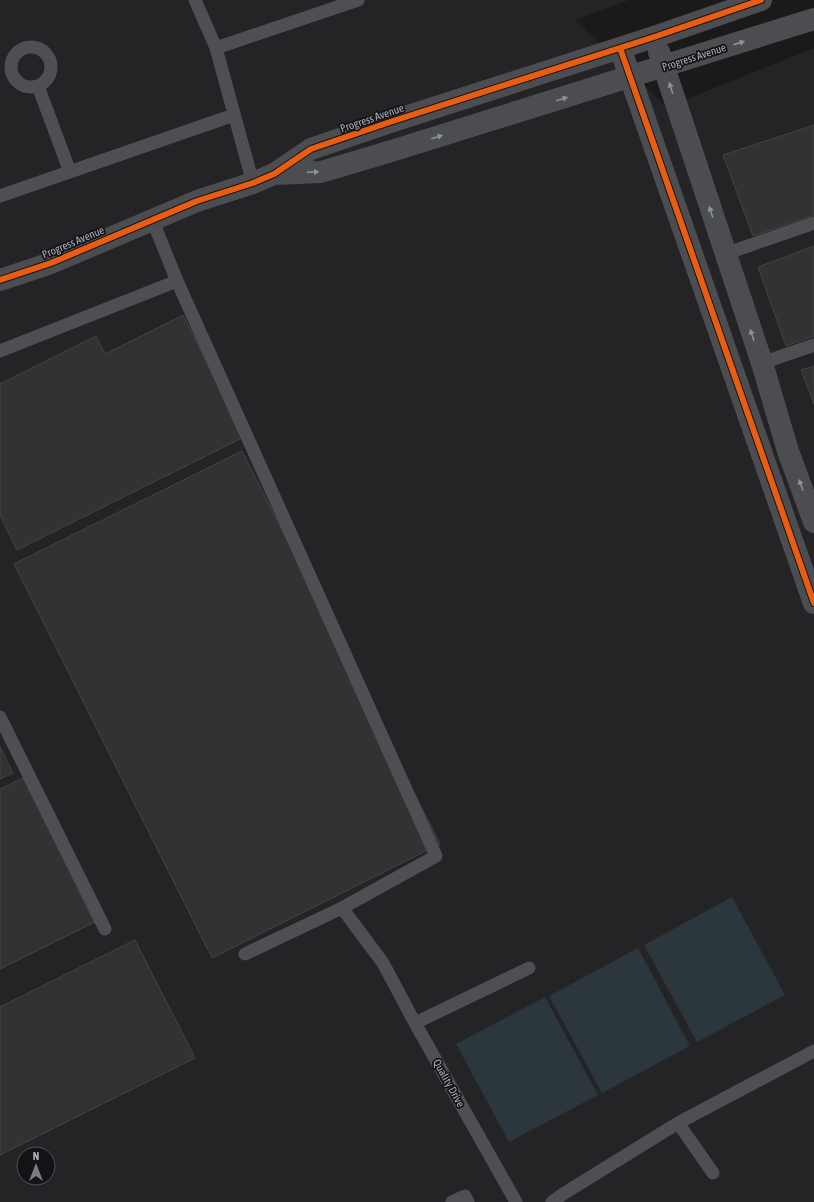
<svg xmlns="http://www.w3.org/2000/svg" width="814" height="1202" font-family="'Asap Condensed',sans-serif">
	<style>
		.built { fill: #242427; fill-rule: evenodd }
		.water { fill: #2b363d }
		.building { fill: #323233; stroke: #434446 }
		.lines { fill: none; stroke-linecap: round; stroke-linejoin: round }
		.lane { stroke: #4e4f53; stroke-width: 13 }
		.secondary { stroke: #4c4d51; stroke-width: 22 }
		.cycleway-casing { stroke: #141416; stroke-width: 8 }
		.cycleway { stroke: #e95d12; stroke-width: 6 }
		.oneway { fill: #8e929c }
		.labels { text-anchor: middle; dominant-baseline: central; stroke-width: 3.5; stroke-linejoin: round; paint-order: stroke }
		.street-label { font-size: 11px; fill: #aab0bc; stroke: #141416 }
	</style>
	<rect width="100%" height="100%" fill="#1a1a1a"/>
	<path class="built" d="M0,0H629L575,20L667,107L814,48V1202H0ZM24,1154H48V1178H24Z"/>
	<path class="water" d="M732,897L785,995L697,1042L644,945Z
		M638,948L690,1046L602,1093L549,996Z
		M545,997L598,1095L509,1142L456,1044Z"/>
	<path class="building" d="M814,125V215L753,236L723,155Z
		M814,246V336L786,346L758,267Z
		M183,315L244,437L17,550L0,515V384L96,336L105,354Z
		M814,366V404L801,370Z
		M242,451L440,844L212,958L14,564Z
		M0,747L13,773L0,779Z
		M23,778L95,922L0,969V789Z
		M135,940L195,1058L0,1155V1007Z"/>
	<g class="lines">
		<path class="lane" d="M195,0L216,48L253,183
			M11 67a20 20 0 1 1 40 0a20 20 0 1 1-40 0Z
			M216,48L358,0
			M38,86L70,172
			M0,196L234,115
			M152,219L177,281L436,856L342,908L245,954
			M725,254L814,223
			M0,351L177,281
			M762,363L814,345
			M0,717L105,929
			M342,908L383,963L415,1023L516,1202
			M415,1023L529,968
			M678,1123L713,1173
			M452,1202L465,1196L468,1202
			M552,1202L563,1194L678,1123L814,1051"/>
		<path class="secondary" d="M620,48L814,603
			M659,52L762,363L788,451L814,522
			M274,174L321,172L398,149L814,19
			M0,280L51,263L197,201L253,183L274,174L311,149L390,122L654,37L761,0"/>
		<g class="cycleway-casing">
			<path id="cycleway" d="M620,48L814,603
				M0,280L51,263L197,201L253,183L274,174L311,149L390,122L654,37L761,0"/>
		</g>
		<use href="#cycleway" class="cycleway"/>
	</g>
	<defs><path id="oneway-solid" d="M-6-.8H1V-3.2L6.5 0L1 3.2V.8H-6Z"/></defs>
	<g class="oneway">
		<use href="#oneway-solid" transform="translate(739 43) rotate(-18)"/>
		<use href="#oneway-solid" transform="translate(671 88) rotate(-108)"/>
		<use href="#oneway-solid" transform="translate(562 99) rotate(-17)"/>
		<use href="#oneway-solid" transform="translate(437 137) rotate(-17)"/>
		<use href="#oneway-solid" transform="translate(313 172) rotate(-2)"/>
		<use href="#oneway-solid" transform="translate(711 212) rotate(-108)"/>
		<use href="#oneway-solid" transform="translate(752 335) rotate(-109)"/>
		<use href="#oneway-solid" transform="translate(801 485) rotate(-110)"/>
	</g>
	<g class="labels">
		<g class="street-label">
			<text transform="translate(694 57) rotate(-18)">Progress Avenue</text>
			<text transform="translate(372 118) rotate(-19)">Progress Avenue</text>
			<text transform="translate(73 242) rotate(-23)">Progress Avenue</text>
			<text transform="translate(449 1083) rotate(61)">Quality Drive</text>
		</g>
	</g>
	<g transform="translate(36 1166)"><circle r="19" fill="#141416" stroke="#505258"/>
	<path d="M0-3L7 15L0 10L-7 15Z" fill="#787c83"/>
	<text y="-6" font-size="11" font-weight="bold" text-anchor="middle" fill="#aab0bc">N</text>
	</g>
</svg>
